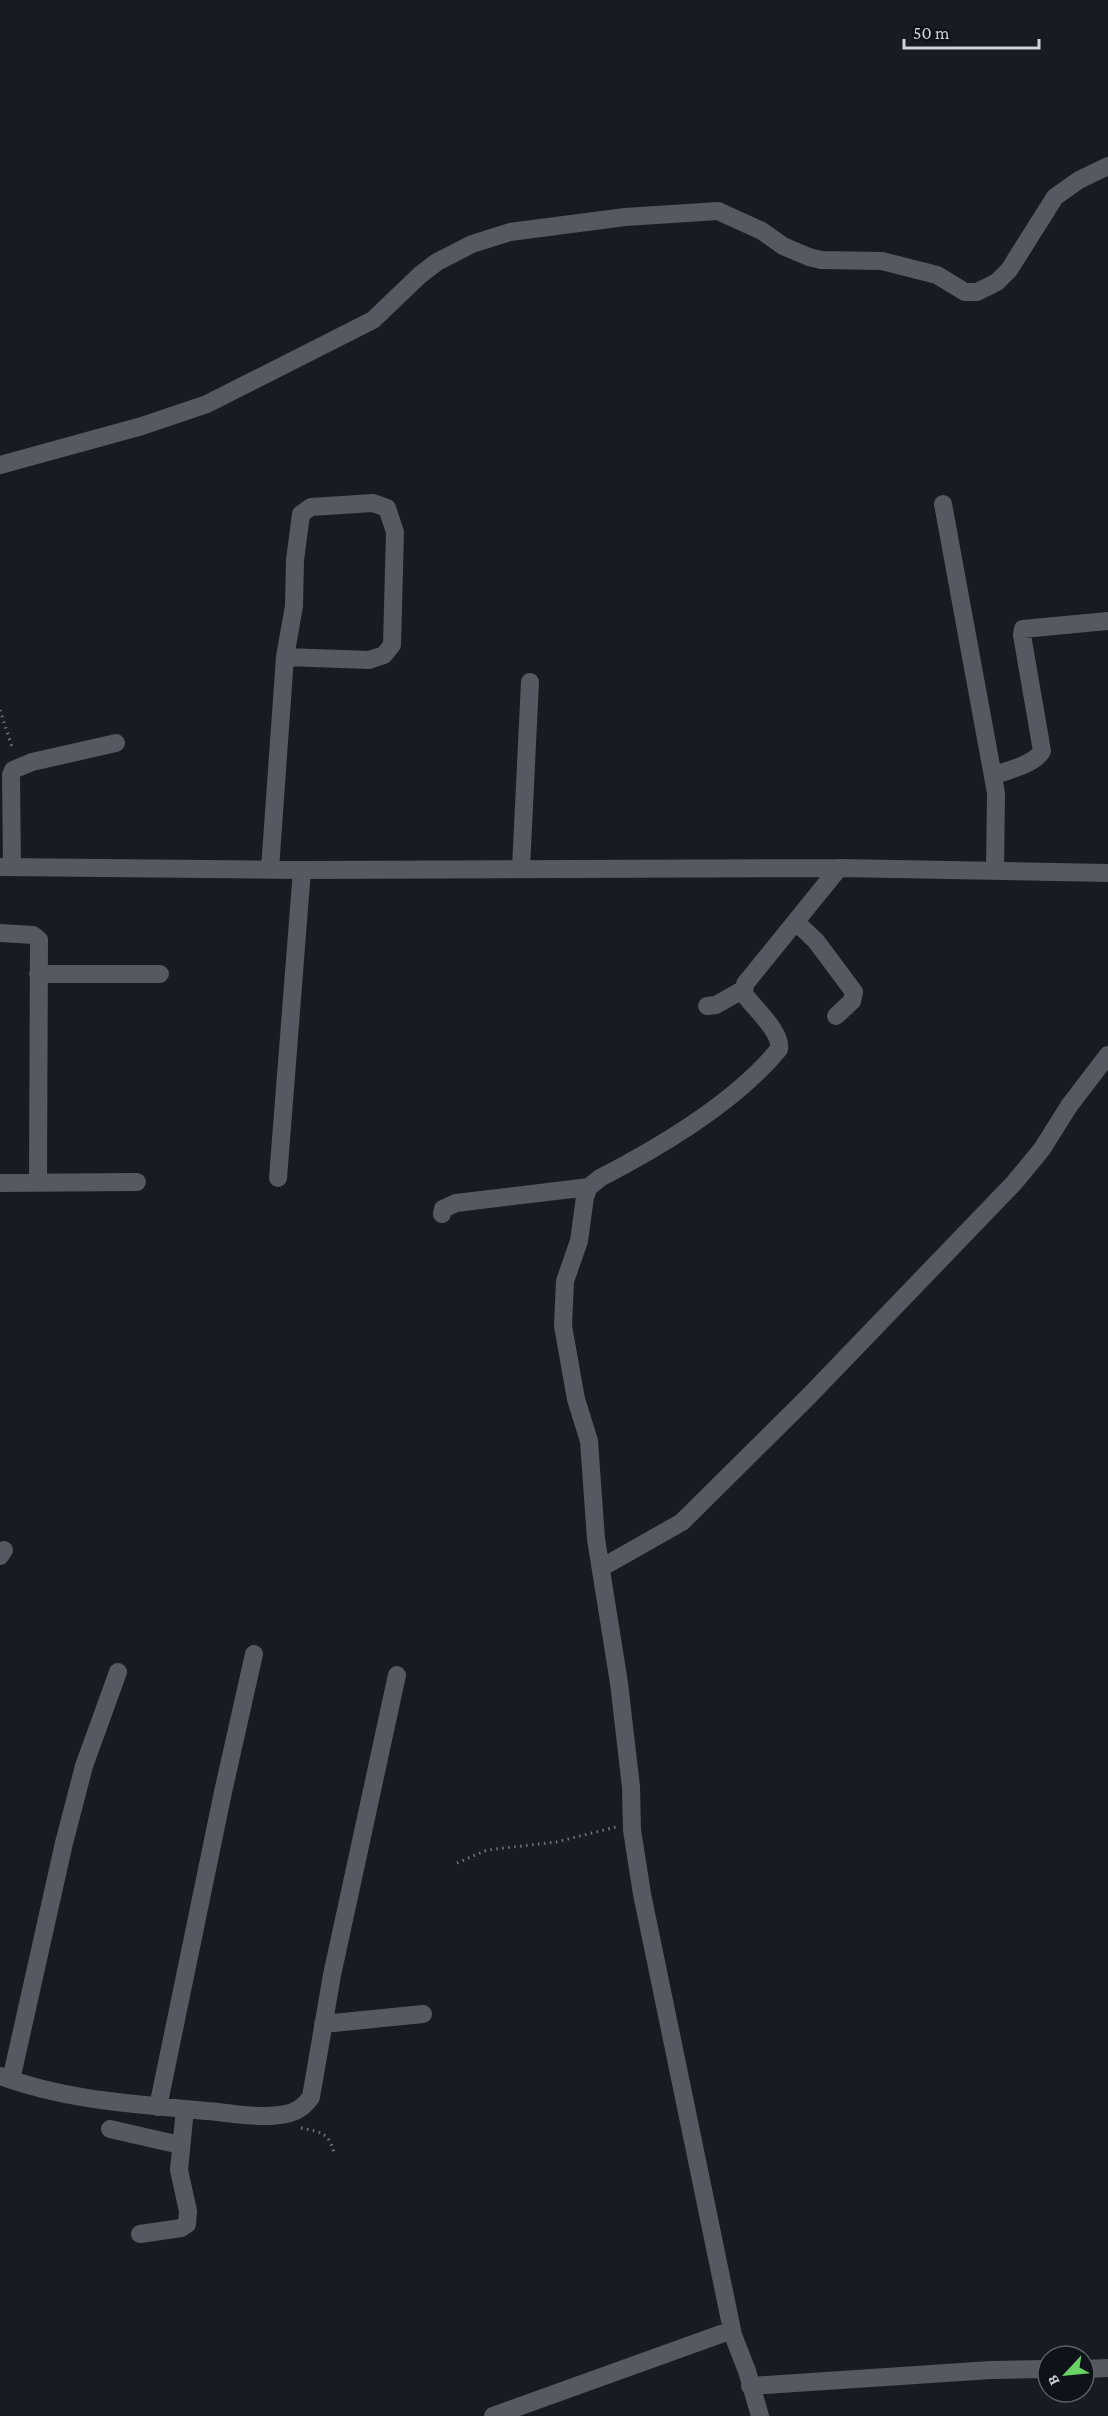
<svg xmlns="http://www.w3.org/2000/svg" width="1108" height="2416" font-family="'Crimson Pro',serif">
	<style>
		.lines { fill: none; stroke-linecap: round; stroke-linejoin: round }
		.path { stroke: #72747b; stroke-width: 3; stroke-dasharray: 1.5 4.5; stroke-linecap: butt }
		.minor { stroke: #565862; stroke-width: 18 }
	</style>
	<rect width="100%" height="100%" fill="#191b23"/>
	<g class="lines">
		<path class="path" d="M0,710L13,750
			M457,1863L487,1850L556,1842L616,1827
			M301,2128C320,2132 329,2132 334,2153"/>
		<path class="minor" d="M0,465L142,426L207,404L373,320L420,275L437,262L472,244L510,232L625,217L718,211L762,231L783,246L809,257L821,260L882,261L937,275L965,292H977L997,282L1009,270L1055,197L1079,180L1108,166
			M373,503L387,508L395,532L392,645L384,655L369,660L285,657L294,606L295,560L301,514L311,507Z
			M943,504L996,793L995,871
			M993,776C1007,770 1034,765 1042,751L1022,635L1023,629L1108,621
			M0,867L302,870L839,868L1108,873
			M12,867L11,775L13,770L32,762L116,743
			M521,868L530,682
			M270,869L285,657
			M796,922L816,941L854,992L852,1001L836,1016
			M0,933L33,935L39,940L38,1183
			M38,974H160
			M707,1006L716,1005L744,989
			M278,1178L302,870
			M0,1183L137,1182
			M442,1214L443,1209L456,1203L589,1187
			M0,1556L4,1550
			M601,1568L682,1522L809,1396L1014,1183L1042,1149L1069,1106L1108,1055
			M323,2024L423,2014
			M0,2076C67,2101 137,2104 207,2111C234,2113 264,2120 290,2113C300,2110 305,2105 311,2097L332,1975L397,1675
			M11,2080L64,1843L84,1766L118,1672
			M158,2107L223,1792L254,1654
			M110,2129L180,2145
			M140,2234L181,2228L187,2224L188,2211L179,2170L185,2109
			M1084,2369L1108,2368
			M750,2386L991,2370L1048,2369
			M493,2416L732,2330
			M760,2416L747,2371L733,2335L642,1894L632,1830L631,1787L619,1683L596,1539L589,1441L576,1399L563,1326L565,1281L579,1241L585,1197L589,1187L600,1178C660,1147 736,1102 779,1049C782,1032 754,1008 744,994L745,984L839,868"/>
	</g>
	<g transform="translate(1066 2374) rotate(244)"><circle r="28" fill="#10121a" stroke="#5d5f66" stroke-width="1.5"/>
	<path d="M0-4.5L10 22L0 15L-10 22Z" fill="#69d364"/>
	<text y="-9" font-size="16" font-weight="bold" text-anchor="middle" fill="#d0d2d8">B</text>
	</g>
	<path d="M904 39v9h135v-9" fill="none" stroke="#d0d2d8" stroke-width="3"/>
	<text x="913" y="39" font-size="18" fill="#d0d2d8" stroke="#10121a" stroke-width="4.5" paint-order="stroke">50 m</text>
</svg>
